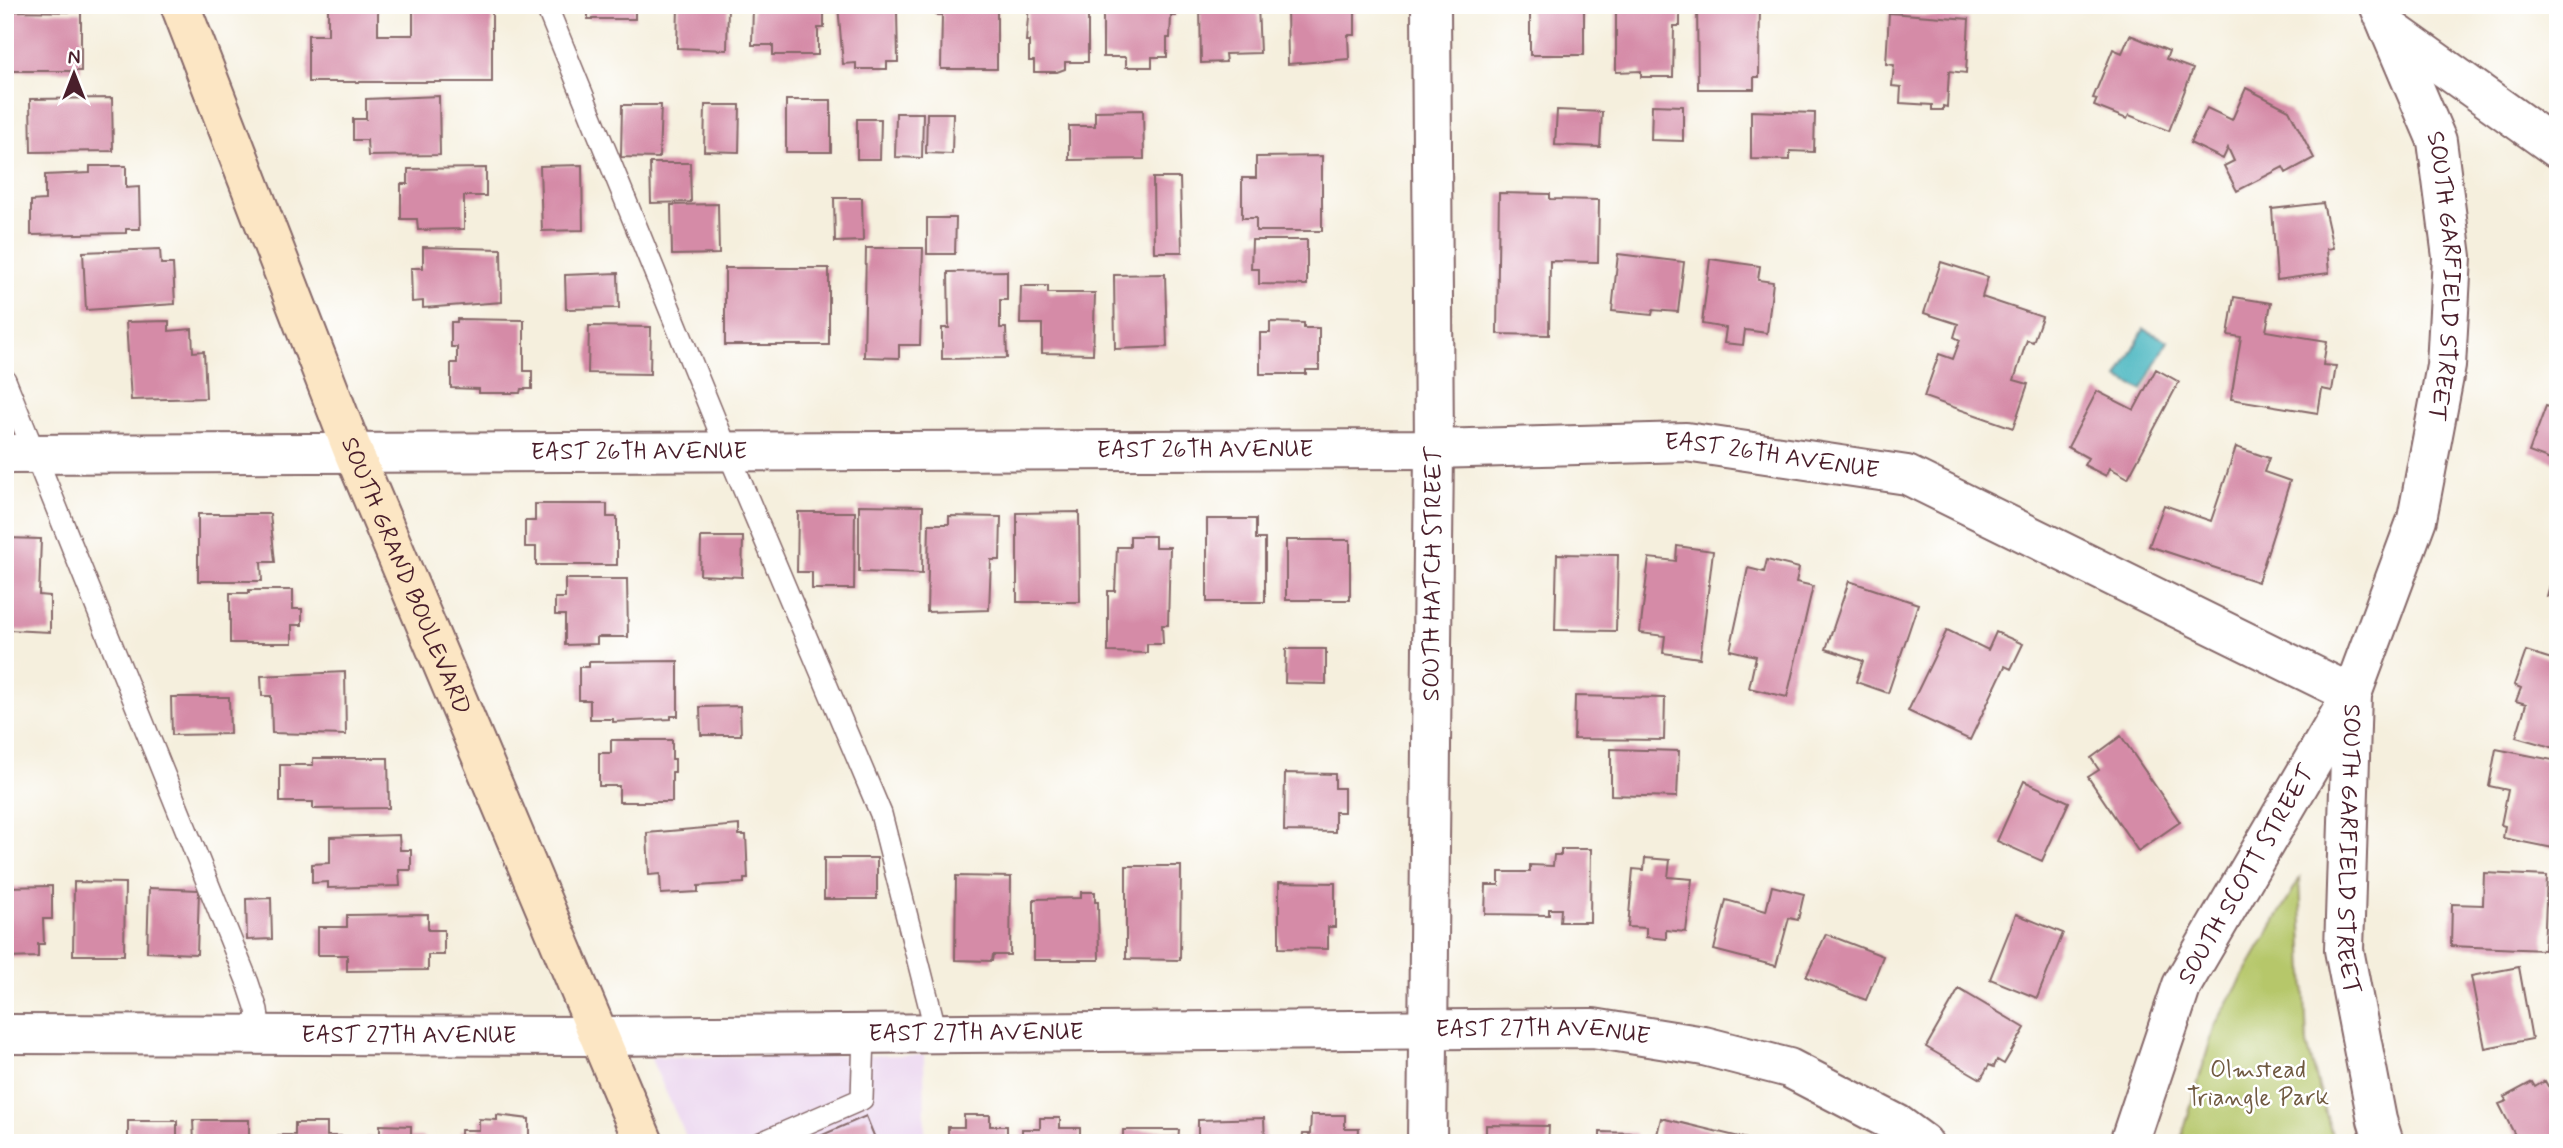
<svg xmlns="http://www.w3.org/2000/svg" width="2563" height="1148" font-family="Mynerve,sans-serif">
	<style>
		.built { fill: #e9d2ed }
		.green { fill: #b6c76a; stroke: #80734a; stroke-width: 2 }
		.water { fill: #46b5bf; stroke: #486a75; stroke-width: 2 }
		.building { fill: #d58ba7 }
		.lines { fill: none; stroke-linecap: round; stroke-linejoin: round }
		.service-casing { stroke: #866869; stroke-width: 24 }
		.minor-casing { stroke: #866869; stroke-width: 42 }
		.secondary-casing { stroke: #866869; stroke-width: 42 }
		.service { stroke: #fff; stroke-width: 21 }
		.minor { stroke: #fff; stroke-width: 38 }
		.secondary { stroke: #fce6c4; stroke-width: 38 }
		.labels { text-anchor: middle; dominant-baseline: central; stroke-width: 5; stroke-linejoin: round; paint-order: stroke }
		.street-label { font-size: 24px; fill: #4a1f2b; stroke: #fff }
		.park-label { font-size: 24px; fill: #705a41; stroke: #fff }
	</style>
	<rect width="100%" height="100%" fill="#fff"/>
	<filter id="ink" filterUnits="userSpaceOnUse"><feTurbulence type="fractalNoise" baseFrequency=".0143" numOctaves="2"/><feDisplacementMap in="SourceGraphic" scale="14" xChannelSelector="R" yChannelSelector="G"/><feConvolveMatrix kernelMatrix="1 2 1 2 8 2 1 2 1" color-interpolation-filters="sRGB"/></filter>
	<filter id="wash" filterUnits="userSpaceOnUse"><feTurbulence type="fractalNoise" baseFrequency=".00686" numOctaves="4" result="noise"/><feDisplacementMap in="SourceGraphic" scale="28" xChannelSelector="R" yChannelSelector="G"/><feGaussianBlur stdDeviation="1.57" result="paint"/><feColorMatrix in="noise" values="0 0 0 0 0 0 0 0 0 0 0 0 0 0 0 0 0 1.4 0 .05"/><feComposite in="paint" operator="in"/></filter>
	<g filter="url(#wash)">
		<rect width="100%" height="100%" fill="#f5efdd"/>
		<path class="built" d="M924,1055L925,1143H689L650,1057Z"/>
		<path class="green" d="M2300,878L2307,1044L2334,1143H2180L2215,1025Z"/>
		<path class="water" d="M2144,329L2168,341L2142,390L2118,378Z"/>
		<g id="blocks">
			<path class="building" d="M328,5H378V35H413V5H492V82H308V35H328Z
				M588,5H635V19H588Z
				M678,5H728L727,50L677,48Z
				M753,5H824V28H818V55H773V45H752Z
				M838,5H908V11H897L898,62H887V69H856V63L843,64Z
				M936,5H997V69H941L942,15H936Z
				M1029,5H1088V62H1065V69L1057,72H1034V61H1029V41H1026Z
				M1103,5H1176V16H1171L1170,38H1167V57H1152V67H1126V57H1103Z
				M1200,5H1258L1260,53L1225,54L1226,62L1201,63Z
				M1287,5L1355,6V35H1348L1349,59L1288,64Z
				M1530,5H1584V55H1530Z
				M1616,5H1680V26H1674L1673,77H1641V71L1616,72Z
				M1697,5H1760L1759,77H1754V89H1698Z
				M5,11L81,12V71H5Z
				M1889,13L1969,19L1966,73L1949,71L1947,107L1943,106V110H1932V105L1900,103L1901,87L1892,86L1894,65L1886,64Z
				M2130,35L2169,51L2166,59L2193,69L2169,131L2129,115L2127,119L2094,106L2097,99L2093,98L2113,49L2122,53Z
				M2246,88L2289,110L2314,158L2286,173L2283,167L2237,191L2224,166L2234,161L2228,148L2223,159L2190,143L2207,108L2232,120Z
				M439,96L440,155L368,156L367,140H353V119H366V99Z
				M112,98L113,151L31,152L30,99Z
				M786,100H831V152H786Z
				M622,105H661L659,158L621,157Z
				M705,105H740L739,152L704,151Z
				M1652,105L1683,106V141L1651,140Z
				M1143,110L1144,159L1069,160V126H1095V111Z
				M1557,110L1602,112L1600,147L1555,145Z
				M1751,111L1815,113L1814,152L1790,151V160L1751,159Z
				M896,113H923L922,158L895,157Z
				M927,113H953L952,154L926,153Z
				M857,119H881L880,159H857Z
				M1322,156V231H1256V218H1242V178H1256V157Z
				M650,163H690L691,202L651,203Z
				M582,165L583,230L542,231L540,166Z
				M90,166H126V188L139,187L140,229H126V233L31,235V201L45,200V175L90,173Z
				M486,168V196H464V229L418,230L417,219H401V184H408V169Z
				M1153,178H1180L1182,252H1154Z
				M1499,193L1550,194V199L1599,200L1598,262L1550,261L1549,335L1497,334Z
				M834,198H862L863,241L835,242Z
				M2323,203L2333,248L2327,249L2329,273L2277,280L2272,209Z
				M718,204L719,254L672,255L671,205Z
				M927,218H956L955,254H927Z
				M1252,240H1307V285L1259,284V269H1251Z
				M423,247L501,249L502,302L423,308V301L412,302L411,268H423Z
				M866,248H923L920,345H899V358L864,357Z
				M160,249L161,264H173L175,304L86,310L83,252Z
				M1618,254L1684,262L1678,312L1653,310L1652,315L1612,311Z
				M1710,259L1760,266L1758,280L1773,282L1767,333L1745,330L1743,345L1724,343L1726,328L1702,324Z
				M1941,262L1988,277L1982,297L2042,317L2033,342L2027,340L2014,380L2028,384L2013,428L1924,397L1939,354L1953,359L1960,340L1954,337L1958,324L1924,313Z
				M725,268H829V345H725Z
				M1007,271V300H1000V328H1006L1007,358L942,359V328H949L948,272Z
				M618,273L619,308L566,309L565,275Z
				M1165,274L1167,347L1115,349L1114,275Z
				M1021,286H1048V293H1095L1093,354L1042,353V324H1020Z
				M2234,297L2271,303L2266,331L2327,341L2323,365L2336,366L2332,391L2322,389L2318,413L2231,399L2241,337L2228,335Z
				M457,319L524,320V371H532V389H521L520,393H479V389L451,388V363H457V347H451V322H457Z
				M169,321V331L192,329L193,352L204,351L206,398L131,400L126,322Z
				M1270,322L1304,323V328H1319V370H1306V374H1260V333H1270Z
				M589,326L651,327L650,374L588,373Z
				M2156,369L2179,382L2128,478L2110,468L2106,476L2084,465L2088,458L2068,447L2097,391L2134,410Z
				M2546,406L2558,410V463L2529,452Z
				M2236,447L2269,458L2264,472L2290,481L2258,582L2149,546L2164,505L2211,521Z
				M535,504H607V517H617V565H536V547H525V521H535Z
				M859,505L923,506L922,574L859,572Z
				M798,512H855L854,589H812V572H797Z
				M1079,512L1080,602H1017V513Z
				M198,514H270L275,562H261L262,581H198Z
				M949,516L1001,517L1000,560H991L989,610L927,612L929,524H949Z
				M1207,519H1256V539H1265V602H1207Z
				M1130,536H1155V547H1170L1168,625H1162L1163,644H1147V653L1108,652V591H1115L1117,547H1130Z
				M701,537H743L742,577L700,575Z
				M5,538L41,539L39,595L50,596V632L9,630V621H5Z
				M1286,540H1350V600H1286Z
				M1677,546L1713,551L1700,658L1663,653L1665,636L1640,633L1649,558L1676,561Z
				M1557,554L1618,555L1616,631L1555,630Z
				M2557,559H2558V610L2554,609L2557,599L2547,596Z
				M1767,560L1799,568L1796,582L1813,586L1787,697L1749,688L1756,656L1730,650L1748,568L1764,572Z
				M565,579H627L628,637H597V644L565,645V615H555V598H565Z
				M1849,581L1918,604L1888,693L1856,682L1863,661L1826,649Z
				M249,590H293V609H302V625H292V643H230V593H249Z
				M1947,630L1988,650L1996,632L2023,644L2011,669L2005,666L1970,740L1908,711Z
				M1286,649H1326V684L1285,683Z
				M2526,651L2558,661L2555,676L2558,677V749L2516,737L2526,704L2516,701L2521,688L2514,685Z
				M678,661V716H671V719L613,722V719H590V700H579V667H589V662Z
				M345,672L346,735L272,733L271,696H262L261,676Z
				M1575,696L1665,698L1664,740L1574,739Z
				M171,697H229L230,734L172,735Z
				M740,706L741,735H701L700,707Z
				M2121,736L2180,822L2138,851L2088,777L2099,770L2091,758Z
				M611,740H672V759H675V772H672V802H619V786H599V753H611Z
				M1611,749L1679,751L1677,797L1611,795Z
				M2496,749L2558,761V849L2503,838L2505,826L2501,825L2508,790L2489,786Z
				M313,758H388L389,808L313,809V802H280V765H313Z
				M1285,773L1335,774V788H1344V812H1335V832L1284,831Z
				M2024,781L2069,802L2042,861L1997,841Z
				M739,825V835H746L748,879H744V883L698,886V892L661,894L660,874L649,875L647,833Z
				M399,835L400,850H411V870H399L400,886L328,888V882L312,883V864L330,863V837Z
				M1561,849H1591L1590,922H1560L1561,909H1549V915L1485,914L1486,885H1499V872H1530V865L1553,866L1554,855H1561Z
				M824,858H877V899H824Z
				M1645,858L1670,860L1668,877L1692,879L1686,932L1666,930V939L1646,937V928L1628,927L1633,869L1644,870Z
				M1126,866H1181L1180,960L1126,959Z
				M2484,873L2547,876L2544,950L2451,946L2452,904L2483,905Z
				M956,876L1011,877L1010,955H993L992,961L955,960Z
				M74,882L125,883L124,955H73Z
				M1279,882L1335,883V927H1328V949L1279,948Z
				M52,886V919H43L44,944H38V957L5,958V887Z
				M1772,886L1804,894L1798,920L1789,918L1776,966L1714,950L1726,900L1766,911Z
				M149,888L199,890L197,954L147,952Z
				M1081,892H1095V902H1098L1099,960H1034V899L1081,898Z
				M271,898L272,939L247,940L246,899Z
				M428,914V930H444V955H428V970L347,971V955H318V927H347V915Z
				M2016,914L2063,933L2037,998L1990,979Z
				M1826,934L1883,956L1866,1000L1806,977Z
				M2519,967L2532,1039L2485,1048L2471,976Z
				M1959,989L2025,1028L2004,1064L1997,1060L1994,1067L1989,1065L1981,1079L1926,1047Z
				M2545,1081L2558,1104V1140L2519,1143L2499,1104L2507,1101L2504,1097L2532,1082L2535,1087Z
				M497,1115L529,1119V1143H461V1130H479V1119L497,1120Z
				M964,1115H990V1126H1007V1143H948V1127H964Z
				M1311,1115H1345V1129H1359L1358,1143H1302L1303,1134H1310Z
				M866,1116L877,1143H804Z
				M1040,1118H1060V1128H1080V1143H1022V1129H1040Z
				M1264,1118L1265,1143H1198V1120Z
				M1661,1118L1760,1142V1143H1655Z
				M193,1120H249V1143H194Z
				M128,1121H177V1143H128Z
				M295,1123H327V1136H341V1143H278V1135H295Z
				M380,1125L411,1126V1137H424V1143H365V1137H380Z
				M1486,1125L1549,1126L1548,1143H1486Z
				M1123,1130H1179L1178,1143H1123Z
				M1600,1132L1636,1133V1143H1584L1600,1140Z"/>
		</g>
	</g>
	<g filter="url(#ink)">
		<use href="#blocks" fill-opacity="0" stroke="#866869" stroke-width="2"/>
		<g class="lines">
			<g class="service-casing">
				<path id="service" d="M546,5L728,452L881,814L936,1032
					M5,380L248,983L257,1010L260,1035
					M761,1143L862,1099L864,1033"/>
			</g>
			<g class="minor-casing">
				<g id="minor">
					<path id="s1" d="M2379,5L2437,141L2452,257L2446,366L2417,519L2352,694L2344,950L2377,1120L2384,1143"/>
					<path d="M2389,28L2558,149"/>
					<path id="s2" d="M5,454L1434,449L1686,442L1907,475L2352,694L2182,985L2129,1143"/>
					<path id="s3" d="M5,1034L599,1036L1593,1028L1704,1046L1789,1068L1897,1124L1923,1143"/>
					<path id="s4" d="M1427,1143L1434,449L1431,5"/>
				</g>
			</g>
			<g class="secondary-casing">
				<g id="secondary">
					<path id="s5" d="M180,5L354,454L644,1143"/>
				</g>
			</g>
			<use href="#service" class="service"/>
			<use href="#minor" class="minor"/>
			<use href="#secondary" class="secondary"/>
		</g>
	</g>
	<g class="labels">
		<g class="street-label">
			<text stroke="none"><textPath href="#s1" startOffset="284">SOUTH GARFIELD STREET</textPath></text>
			<text stroke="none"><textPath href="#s2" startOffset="1200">EAST 26TH AVENUE</textPath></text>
			<text stroke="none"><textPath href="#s2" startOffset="634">EAST 26TH AVENUE</textPath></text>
			<text stroke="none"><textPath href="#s2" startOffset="1768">EAST 26TH AVENUE</textPath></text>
			<text stroke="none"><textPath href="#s4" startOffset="569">SOUTH HATCH STREET</textPath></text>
			<text stroke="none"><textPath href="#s5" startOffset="614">SOUTH GRAND BOULEVARD</textPath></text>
			<text stroke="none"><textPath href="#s1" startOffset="872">SOUTH GARFIELD STREET</textPath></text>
			<text transform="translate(2247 875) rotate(-60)">SOUTH SCOTT STREET</text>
			<text stroke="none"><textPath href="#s3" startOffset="971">EAST 27TH AVENUE</textPath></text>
			<text stroke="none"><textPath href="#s3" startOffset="1538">EAST 27TH AVENUE</textPath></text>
			<text stroke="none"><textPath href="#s3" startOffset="404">EAST 27TH AVENUE</textPath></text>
		</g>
		<g class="park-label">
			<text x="2258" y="1070">Olmstead<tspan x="2258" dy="28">Triangle Park</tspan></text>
		</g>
	</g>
	<rect width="2563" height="1148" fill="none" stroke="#fff" stroke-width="28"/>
	<g transform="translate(74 74)" stroke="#ffffff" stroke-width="5" paint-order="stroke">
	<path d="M0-5L12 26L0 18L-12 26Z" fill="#4a1f2b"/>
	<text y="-10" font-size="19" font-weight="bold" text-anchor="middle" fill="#4a1f2b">N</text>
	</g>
</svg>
